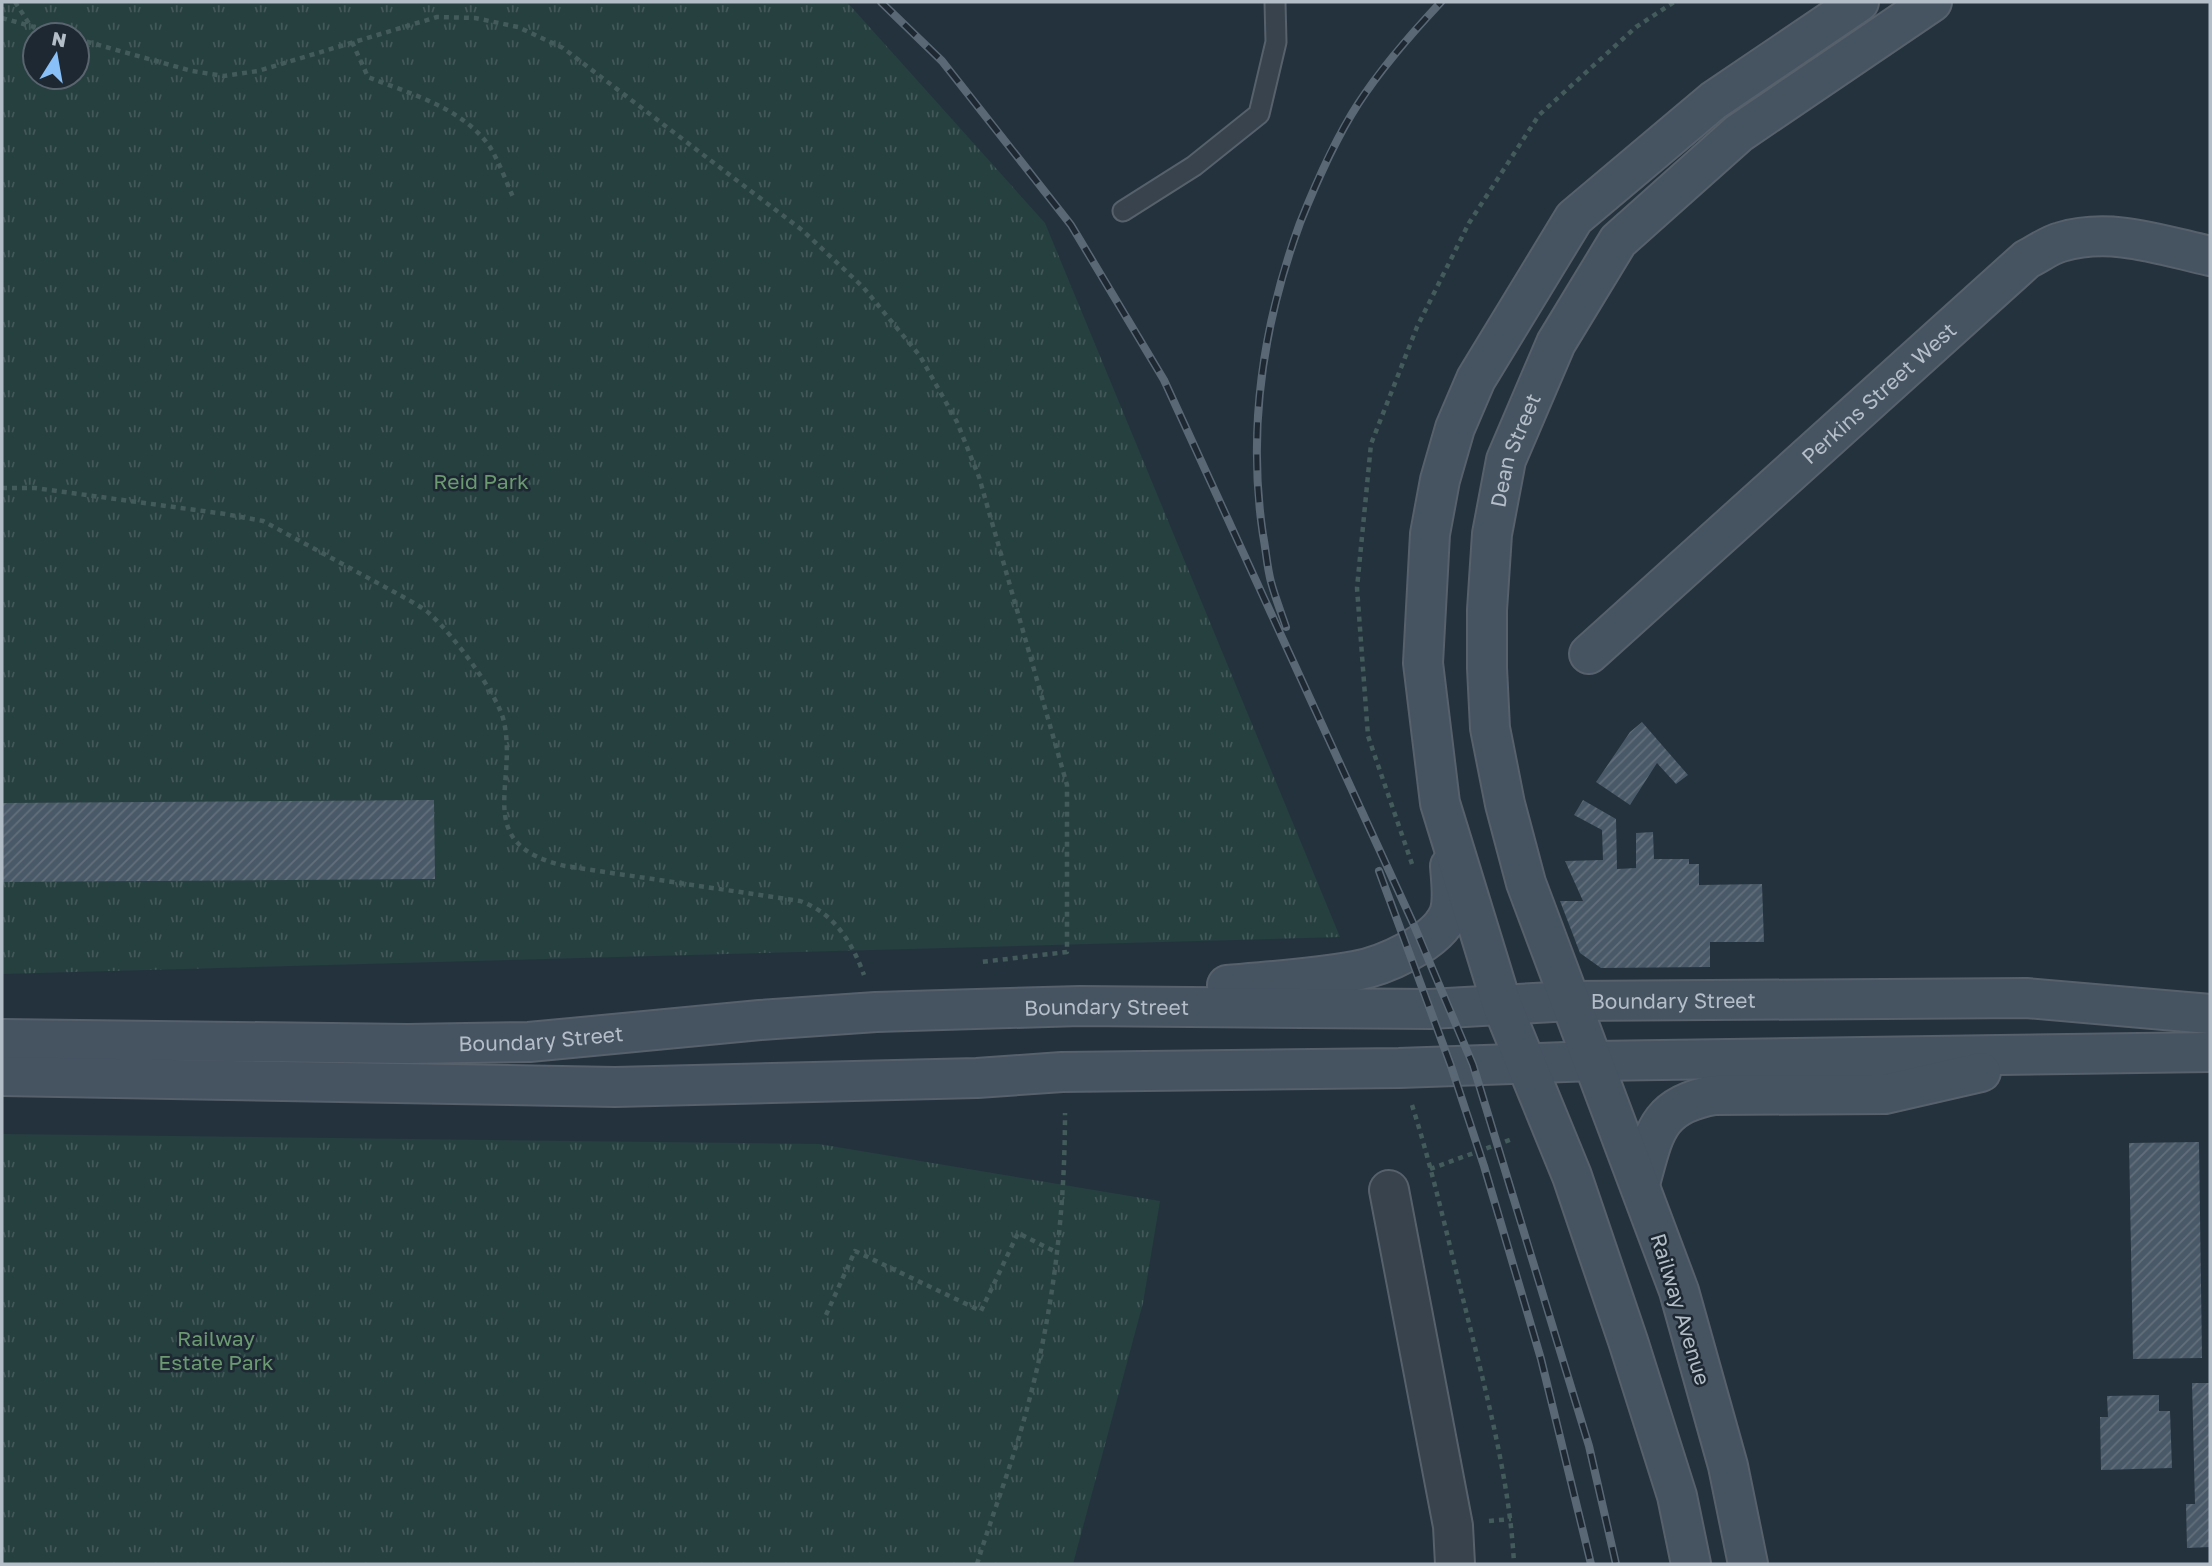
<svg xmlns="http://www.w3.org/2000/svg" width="2212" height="1566" font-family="'Golos Text',sans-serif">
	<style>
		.park { fill: url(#park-tufts); fill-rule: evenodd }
		.building { fill: url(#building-hatch) }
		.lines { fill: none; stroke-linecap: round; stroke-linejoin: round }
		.lane-casing { stroke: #56616c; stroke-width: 23 }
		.street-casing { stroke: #56616c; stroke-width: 42 }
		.secondary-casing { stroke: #56616c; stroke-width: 42 }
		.path { stroke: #445b5b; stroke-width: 4.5; stroke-dasharray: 5 5; stroke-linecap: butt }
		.lane { stroke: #38434e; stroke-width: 19 }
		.street { stroke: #38434e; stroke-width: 38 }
		.secondary { stroke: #465361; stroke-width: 38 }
		.rail-casing { stroke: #5a6875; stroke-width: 8 }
		.rail { stroke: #1d2833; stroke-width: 5; stroke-dasharray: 16; stroke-linecap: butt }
		.labels { text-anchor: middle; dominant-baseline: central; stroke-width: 5; stroke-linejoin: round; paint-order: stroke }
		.street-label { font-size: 21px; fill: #b4bec9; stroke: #1d2833 }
		.park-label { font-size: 21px; fill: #6b9a71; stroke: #1d2833 }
	</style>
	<defs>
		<pattern id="park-tufts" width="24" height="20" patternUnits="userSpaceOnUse" patternTransform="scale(1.75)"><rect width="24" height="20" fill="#263f3f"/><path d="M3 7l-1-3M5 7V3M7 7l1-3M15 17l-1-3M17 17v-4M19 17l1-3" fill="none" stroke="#435959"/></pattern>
		<pattern id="building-hatch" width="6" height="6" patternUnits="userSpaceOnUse" patternTransform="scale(1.75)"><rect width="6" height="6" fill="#4a5967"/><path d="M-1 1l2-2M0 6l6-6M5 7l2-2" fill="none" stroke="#626f7b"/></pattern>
	</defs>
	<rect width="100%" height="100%" fill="#24323e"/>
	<path class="park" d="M2,2H847L1045,223L1340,937L2,974ZM35,35H77V77H35Z
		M2,1134L819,1144L1160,1201L1143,1303L1073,1564H2Z"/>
	<path class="building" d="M1642,722L1688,775L1676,784L1657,763L1630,805L1596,782L1630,732Z
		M434,800L435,879L2,882V803Z
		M1583,800L1616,819L1617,869L1636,868V833L1653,832L1654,859H1689V864H1699V885L1762,884L1764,942H1710V967L1601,968L1580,953L1560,901H1583L1565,861L1603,860L1602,830L1574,815Z
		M2199,1142L2202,1358L2133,1359L2129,1143Z
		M2192,1383H2210V1547L2187,1548L2186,1504H2195Z
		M2159,1395V1411H2170L2172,1468L2101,1470L2100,1417H2108L2107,1396Z"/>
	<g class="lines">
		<g class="lane-casing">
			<path id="lane" d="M1123,211L1194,166L1259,114L1276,42L1275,2"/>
		</g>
		<g class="street-casing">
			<path id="street" d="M1389,1190L1453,1526L1455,1564"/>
		</g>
		<g class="secondary-casing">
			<g id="secondary">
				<path id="s1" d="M1589,654L2027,259C2038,254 2049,245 2061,242C2111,227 2161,245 2210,256"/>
				<path d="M1227,985C1269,981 1313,979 1355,971C1383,966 1437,943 1449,914C1454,901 1451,881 1450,866"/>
				<path id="s2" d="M2,1039L408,1044L529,1042L760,1020L876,1012L1080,1006L1430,1009L1570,1001L2026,998L2210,1014"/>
				<path d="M2,1076L615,1087L977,1078L1062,1072L1399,1068L1594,1061L2210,1052"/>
				<path d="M1640,1184C1654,1134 1656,1105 1714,1095L1885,1094L1981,1072"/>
				<path d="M1691,1564L1677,1496L1628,1341L1572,1176L1502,1005L1440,803L1423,663L1430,534L1440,480L1455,428L1476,379L1574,218L1713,101L1859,2"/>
				<path id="s3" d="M1748,1564L1728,1466L1679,1291L1526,883L1505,804L1490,728L1487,668V610L1492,534L1506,460L1556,343L1618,241L1739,133L1932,2"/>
			</g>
		</g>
		<path class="path" d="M15,2L30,25
			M2,18L63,35
			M77,39L192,71L224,76L258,71L437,17L475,18L518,27L563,48L802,230L863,287L920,356L957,422L979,477L1067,785V952L981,962
			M352,42L368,77C410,94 462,107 490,147C499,162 506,181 513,197
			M2,488H35L225,514L263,521L409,600C417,605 425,609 431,615C453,635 498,694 504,722C518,786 471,844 565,866L800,901C834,913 852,942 864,975
			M1412,864L1368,736L1357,588L1371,444L1417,327L1469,223L1539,115L1636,27L1674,2
			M1412,1105C1433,1171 1448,1240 1465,1307C1485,1388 1510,1481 1514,1564
			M1430,1169L1512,1139
			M826,1315L855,1251L981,1311L1018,1233L1056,1252
			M1489,1521L1511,1519
			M977,1564C994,1509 1016,1454 1030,1397C1054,1306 1065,1208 1065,1113"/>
		<use href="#lane" class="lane"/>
		<use href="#street" class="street"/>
		<use href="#secondary" class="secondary"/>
		<g class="rail-casing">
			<path id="rail" d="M881,2L942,61L1071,225L1164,380L1413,923L1473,1065L1589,1446L1616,1564
				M1286,627C1281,612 1275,597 1271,582C1267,567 1266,550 1263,535C1247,428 1263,324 1300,223C1316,183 1334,141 1358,104C1382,67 1411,34 1441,2
				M1379,871L1451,1066L1484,1166L1541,1359L1591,1564"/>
		</g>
		<use href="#rail" class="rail"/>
	</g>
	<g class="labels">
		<g class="street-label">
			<text stroke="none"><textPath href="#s1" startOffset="390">Perkins Street West</textPath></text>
			<text stroke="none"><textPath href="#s3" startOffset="1158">Dean Street</textPath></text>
			<text stroke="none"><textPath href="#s2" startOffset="1673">Boundary Street</textPath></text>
			<text stroke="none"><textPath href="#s2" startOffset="1106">Boundary Street</textPath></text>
			<text stroke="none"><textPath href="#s2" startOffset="539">Boundary Street</textPath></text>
			<text transform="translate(1681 1309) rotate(73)">Railway Avenue</text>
		</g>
		<g class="park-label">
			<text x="481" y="481">Reid Park</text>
			<text x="216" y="1338">Railway<tspan x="216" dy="24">Estate Park</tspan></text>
		</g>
	</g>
	<rect width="2212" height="1566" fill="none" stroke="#b4bec9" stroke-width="7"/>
	<g transform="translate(56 56) rotate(11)"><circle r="33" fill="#1d2833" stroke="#59646f" stroke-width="2"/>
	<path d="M0-5L12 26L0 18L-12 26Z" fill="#89c0f8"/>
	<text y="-10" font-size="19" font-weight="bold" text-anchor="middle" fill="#b4bec9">N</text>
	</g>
</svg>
